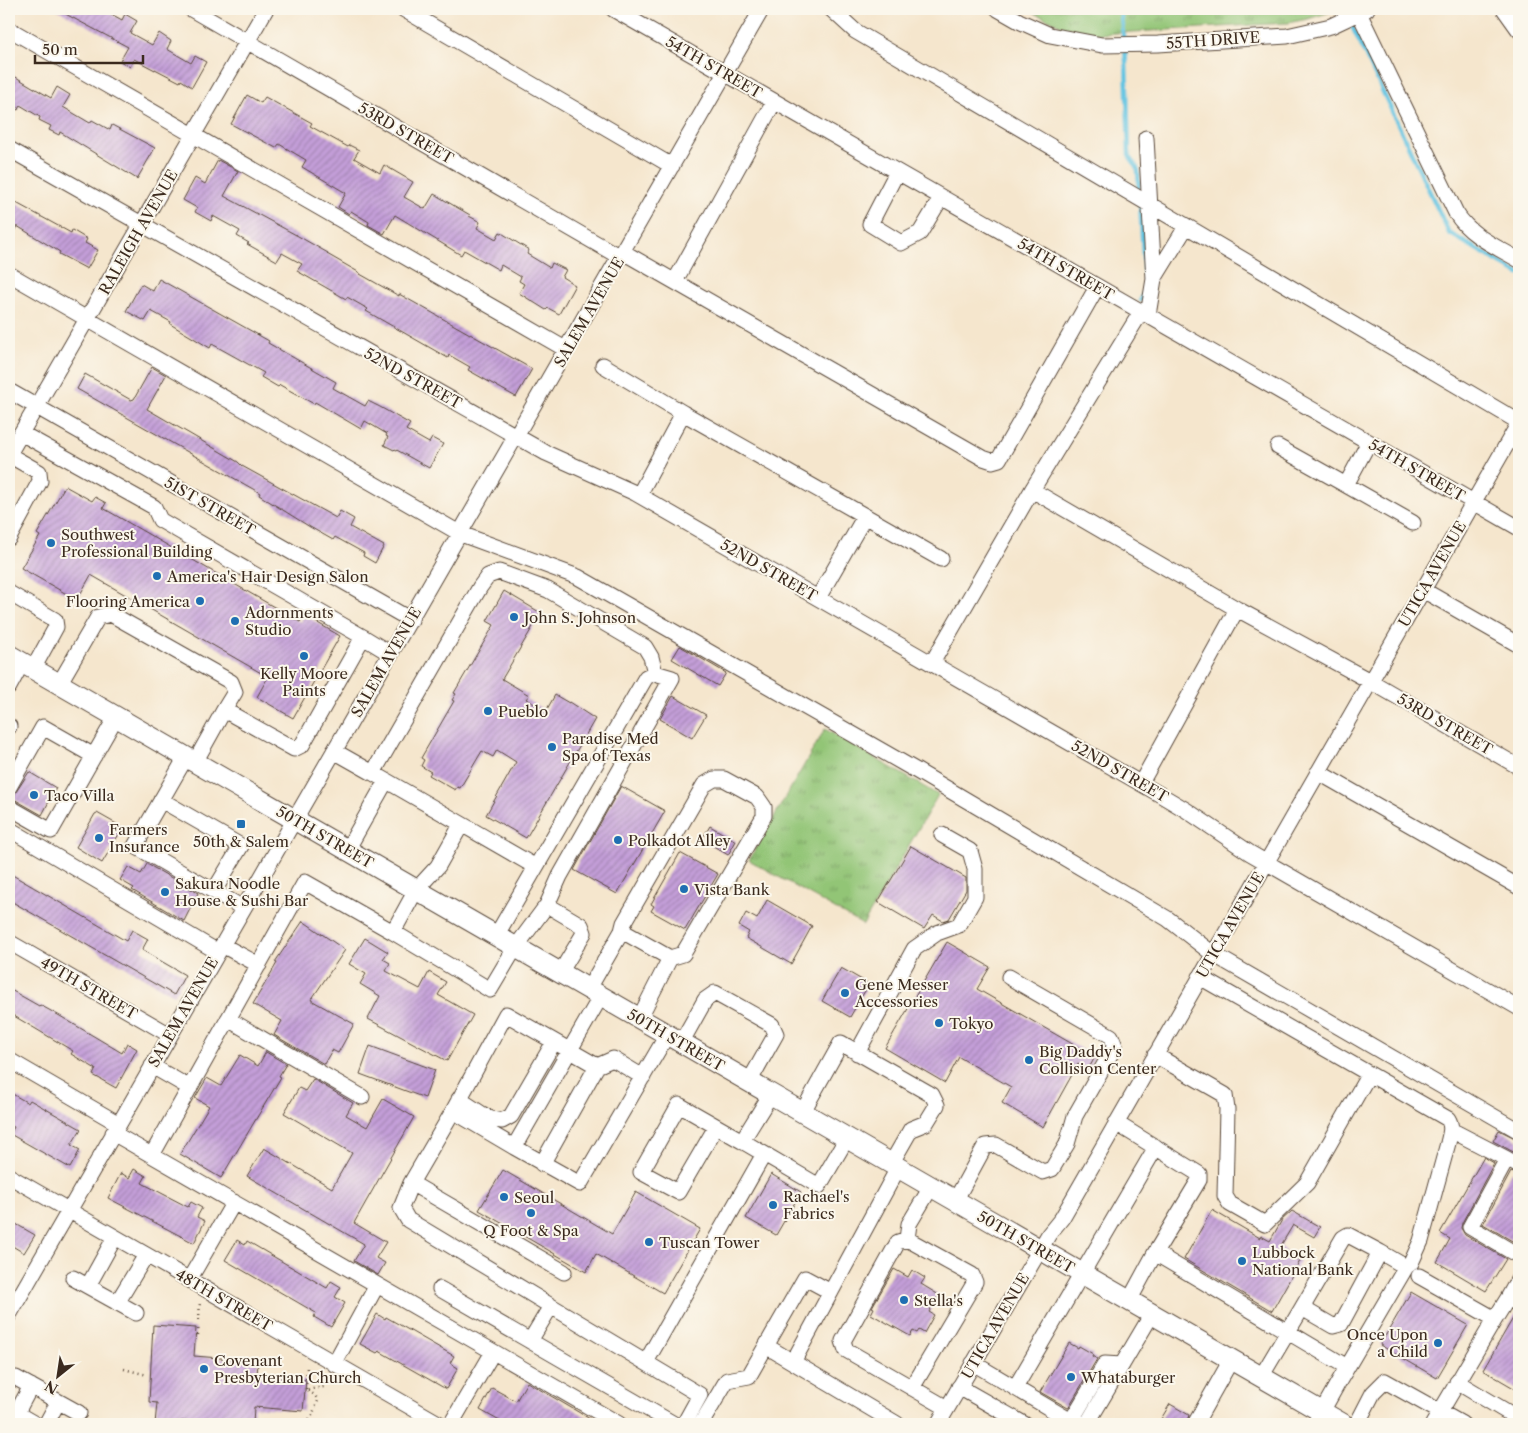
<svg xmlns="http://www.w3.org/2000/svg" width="1528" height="1433" font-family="'Libre Caslon Text',serif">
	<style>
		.grass { fill: url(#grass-tufts); stroke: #66784a }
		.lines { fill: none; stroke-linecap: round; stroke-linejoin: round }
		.stream { stroke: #64c4e2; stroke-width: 4.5 }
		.building { fill: url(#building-hatch) }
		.minor-casing { stroke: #574638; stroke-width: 17 }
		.major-casing { stroke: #574638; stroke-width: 22 }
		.path { stroke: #574638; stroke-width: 2.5; stroke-dasharray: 1 4; stroke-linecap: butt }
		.minor { stroke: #fff; stroke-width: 15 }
		.major { stroke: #fff; stroke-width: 20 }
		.poi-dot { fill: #1f6fb2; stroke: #fbf7ec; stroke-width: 2 }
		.labels { text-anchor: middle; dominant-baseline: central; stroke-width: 4; stroke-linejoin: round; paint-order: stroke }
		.street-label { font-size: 15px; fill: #3b2a1e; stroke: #fbf7ec }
		.poi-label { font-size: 15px; fill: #3b2a1e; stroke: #fbf7ec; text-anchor: start }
	</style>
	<defs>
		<pattern id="grass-tufts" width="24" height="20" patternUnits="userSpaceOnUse" patternTransform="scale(1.25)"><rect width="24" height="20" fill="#92c576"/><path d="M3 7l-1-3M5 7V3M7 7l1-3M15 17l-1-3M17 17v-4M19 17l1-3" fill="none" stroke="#78a060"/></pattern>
		<pattern id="building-hatch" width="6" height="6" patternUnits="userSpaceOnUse" patternTransform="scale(1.25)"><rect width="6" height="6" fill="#c49fd9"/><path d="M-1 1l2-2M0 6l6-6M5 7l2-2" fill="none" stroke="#a082af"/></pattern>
	</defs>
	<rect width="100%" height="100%" fill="#fbf7ec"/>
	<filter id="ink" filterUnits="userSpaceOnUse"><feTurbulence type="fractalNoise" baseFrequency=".02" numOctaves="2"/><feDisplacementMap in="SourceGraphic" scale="10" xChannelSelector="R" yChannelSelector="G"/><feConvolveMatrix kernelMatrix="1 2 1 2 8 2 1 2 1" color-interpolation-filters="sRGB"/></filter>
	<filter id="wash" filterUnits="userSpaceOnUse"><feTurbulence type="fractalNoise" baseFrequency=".0096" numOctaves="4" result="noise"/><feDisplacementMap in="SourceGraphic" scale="20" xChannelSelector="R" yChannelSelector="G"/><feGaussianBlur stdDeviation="1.12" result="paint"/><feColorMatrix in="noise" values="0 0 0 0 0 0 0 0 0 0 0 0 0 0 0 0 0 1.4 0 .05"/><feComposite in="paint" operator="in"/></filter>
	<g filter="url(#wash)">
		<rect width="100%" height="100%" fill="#f5e6cd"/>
		<path class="grass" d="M1026,9H1340L1308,19L1287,23L1098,34L1064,27Z
			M825,729L938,795L863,925L749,860Z"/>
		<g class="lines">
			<path class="stream" d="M1120,9L1126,61L1129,155L1138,170L1139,194
				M1344,9L1449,233L1519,274
				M1140,202L1145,288L1141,300"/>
		</g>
		<g id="blocks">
			<path class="building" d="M56,9H102L122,20L125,14L137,21L130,33L152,45L159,33L171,41L167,49L191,63L195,56L206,62L192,87L181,80L180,82L155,69V70L134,59L130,67L120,61L128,47Z
				M9,73L51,98L57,87L70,95L63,107L90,123L92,120L110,130L112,125L155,148L137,179L60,132L59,135L49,130L51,126L39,120L40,117L20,105L18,110L9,105Z
				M247,95L261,103L265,97L312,123L310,126L348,147L349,145L359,150L354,158L380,173L384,165L413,182L404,197L425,209L434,194L470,215L469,216L480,222L477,228L496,239L500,232L529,250L527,254L550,268L552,263L566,270L562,277L575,285L559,314L548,308L546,310L519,293L524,284L519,281L521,277L501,265L499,270L464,250L461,255L395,215L384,234L368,225L369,222L351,211L349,214L338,207L346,193L302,167L306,160L279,144L276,148L231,124Z
				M218,160L238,171L224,196L298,236L328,253L327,254L360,273V274L399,296V294L532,369L516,397L468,370L470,367L449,355L448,358L366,311L368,309L347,297L346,299L297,271L302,264L282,253L277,261L247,244L249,243L237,236L240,231L213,216L211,221L195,212L197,208L183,200L195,178L205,184Z
				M9,199L71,233L72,230L87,239L85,243L98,250L87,269L59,254L60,252L17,226L9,240Z
				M159,279L269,341L268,343L336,382L333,388L365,406L368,401L380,407L410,424L406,430L429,443L432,438L443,444L429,468L395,449L394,450L384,445L388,437L386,436L387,434L365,421L361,429L315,402L314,404L280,385L278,387L261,377L264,373L212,344L210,348L170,324L171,322L151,311L145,321L126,311L141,284L153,291Z
				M152,367L166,375L147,409L238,462L242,466L336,518L340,511L354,519L350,527L384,546L375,563L363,556L364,553L335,537L333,540L310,527L259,495L260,493L77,389L85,374L131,400L134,399Z
				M65,486L92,501L95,497L106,503L103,508L300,622L304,615L340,636L293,718L257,697L268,677L91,575L77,600L21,568L40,536L37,534Z
				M504,591L541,613L502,679L529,695L526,699L546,711L555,695L569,703V702L595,719L526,838L486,815L516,762L497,750L493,757L482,751L460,788L457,787L455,790L429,775L431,772L421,766L424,760L421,758L454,701L452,700L456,694L454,693L494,625L487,621Z
				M680,646L726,673L718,686L672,659Z
				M673,696L706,715L692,738L660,719Z
				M29,772L56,788L42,815L12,798Z
				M621,786L665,811L617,894L574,870Z
				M97,813L120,826L119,828L122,829L102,863L76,847L95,814Z
				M710,826L736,841L728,855L702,839Z
				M911,846L966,878V890L949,919L943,921L933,915L924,929L878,902Z
				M680,853L718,874L685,930L651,911L654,906L651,904Z
				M147,864L198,893L184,921L132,890L134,888L120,880L128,867L141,874Z
				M9,873L126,941L132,930L148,939L142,950L185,975L174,995L9,900Z
				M767,900L812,926L791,964L746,938L749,932L739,926L746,913L757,919Z
				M303,921L345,950L311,1000L354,1024L338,1053L332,1050L324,1064L274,1035L282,1021L253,1004L277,963L275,962Z
				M365,938L388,952L383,959L390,963L386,971L420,989L429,972L446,982L438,995L473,1015L447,1061L368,1019L380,996L360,984L366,974L349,964Z
				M947,942L990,967L977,989L1095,1057L1088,1070L1078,1064L1043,1127L1002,1103L1011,1087L959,1057L945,1083L885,1048Z
				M841,968L869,984L850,1017L822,1001Z
				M9,989L39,1006L40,1005L60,1016L122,1053L127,1043L137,1049L116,1088L93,1075L96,1069L71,1054L73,1051L9,1013Z
				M370,1046L435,1070L425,1098L360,1074Z
				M266,1052L286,1064L279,1076L281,1077L221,1178L180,1154L209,1106L195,1098L207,1078L221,1086L240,1055L258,1066Z
				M313,1079L353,1103L346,1115L367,1127L383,1099L414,1117L354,1223L386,1242L376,1258L385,1263L378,1275L354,1261L364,1244L247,1176L264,1148L332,1188L352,1153L284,1113L299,1088L305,1091Z
				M9,1092L28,1103L30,1100L81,1129L71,1145L80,1150L70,1168L10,1134L14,1127L9,1124Z
				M1499,1130L1519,1140V1155L1493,1141Z
				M1484,1157L1494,1163L1462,1223L1461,1228L1465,1235L1506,1259L1486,1291L1437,1262L1450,1239L1440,1233Z
				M134,1169L146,1176L142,1183L188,1207L191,1202L202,1208L197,1217L205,1221L194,1243L108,1198L121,1173L129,1178Z
				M503,1170L612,1234L636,1192L700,1229L663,1293L596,1254L586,1272L479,1210Z
				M1511,1172L1519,1175V1245L1483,1224Z
				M771,1174L801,1192L776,1235L746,1218Z
				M1212,1210L1260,1238L1261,1236L1270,1241L1282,1220L1292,1211L1320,1227L1314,1237L1293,1225L1280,1247L1286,1251L1285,1252L1300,1261L1272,1311L1184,1259Z
				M9,1220L35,1235L24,1253L9,1244Z
				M237,1240L245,1245L247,1241L327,1288L331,1281L341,1287L335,1297L345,1303L331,1327L314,1317L316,1313L225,1260Z
				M894,1269L908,1277L912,1270L925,1278L921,1284L939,1295L929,1312L934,1315L924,1333L919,1330L917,1333L913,1331L910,1336L871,1314L874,1308L872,1307Z
				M1411,1292L1468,1325L1437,1378L1380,1345Z
				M1516,1313H1519V1391L1483,1370Z
				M377,1314L385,1319L386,1317L454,1356L450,1363L458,1368L446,1389L379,1351L377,1353L360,1344Z
				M153,1325L196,1328L194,1356L258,1361L257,1376L306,1380L303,1411L254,1407L253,1424H215L181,1421L180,1424H155L157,1403L149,1402Z
				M1069,1343L1078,1348L1079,1346L1093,1354L1092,1356L1097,1359L1068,1408L1040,1392Z
				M527,1382L580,1413L598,1424H505L480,1410L492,1388L516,1401Z
				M1170,1404L1189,1415L1186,1424H1158Z"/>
		</g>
	</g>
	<g filter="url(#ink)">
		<use href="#blocks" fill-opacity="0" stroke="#574638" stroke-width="1"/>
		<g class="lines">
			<g class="minor-casing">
				<path id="minor" d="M191,9L620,257
					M403,9L672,166
					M613,9L1519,528
					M831,9L855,31L1519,422
					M998,9L1019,21L1050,35L1102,45L1158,44L1287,36L1331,26L1367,9
					M1504,9L1519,30
					M1359,13L1456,213C1470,236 1497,247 1519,260
					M9,29L567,350
					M1146,138L1154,279L1148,315
					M9,149L546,453L635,493L1159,794L1186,810L1250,853L1519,1008
					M897,172L870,224L901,243L920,233L941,198
					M623,252L983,458L992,461L999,459L1097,287
					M9,274L461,534L578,577L917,771L1168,919L1213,954L1519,1131
					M1154,279L1186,227
					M675,281L774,102
					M603,365L683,413
					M9,391L411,620
					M21,433L154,507L160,520L363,637
					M1278,447L1346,485L1369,442
					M9,454L266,9
					M9,455L39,472L40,481L9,538
					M1346,485L1413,523
					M1032,490L1141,312
					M639,495L683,413L865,516L818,598
					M865,516L941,559
					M1423,590L1519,645
					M9,593L55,620L56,627L33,669
					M932,663L1032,490L1237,609
					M59,684L98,617L111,614L231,682L235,692L224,710
					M9,687L22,663
					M9,726V727
					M334,751L373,773L480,587L488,576L499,572L548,590L645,647L651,657L655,673
					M186,757L135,846L243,908
					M195,762L224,710L294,749L302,745L363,637L391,654
					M1318,772L1519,887
					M373,773L536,867
					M1141,783L1237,609L1370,681L1519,767
					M9,787L43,727L94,756
					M161,800L241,846L214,891
					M9,807L51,831L116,717
					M9,829L218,952
					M347,850L386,781
					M622,931L624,923L704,785L714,779H724L757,797L764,807V816L683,954L670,958
					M393,932L416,890L438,866L461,825
					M496,936L646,677L655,673L672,678L560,876L547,905
					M9,942L170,1035
					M222,945L259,965
					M1200,977L1448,1119C1453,1127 1450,1134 1448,1143L1421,1241L1411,1263L1406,1267L1338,1383L1315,1424
					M588,990L622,931L670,958L639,1019
					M601,996L514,1147L580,1184L667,1035
					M228,1019L362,1097
					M681,1043L705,1000L715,993L772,1025L776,1034L749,1082
					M857,1053L914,949L937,933L959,925L975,897V869L970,851L942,835
					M1155,1055L1225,1095L1227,1109L1225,1196L1230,1204L1265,1224L1307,1183L1369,1074
					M9,1060L119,1124
					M152,1066L190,1088
					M771,1094L742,1141L819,1186L847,1138
					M459,1099L482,1114L491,1119L502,1121L511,1116L554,1042
					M453,1111L506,1014L597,1066L613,1059L643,1077
					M802,1113L841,1043L932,1095L937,1105L926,1123L911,1129L891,1164
					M1116,1123L1199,1174V1180L1155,1253
					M716,1127L678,1192L641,1172L679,1105L742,1141
					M1451,1130L1507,1159
					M113,1133L619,1424
					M152,1155L305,882L393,932L490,990L515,948L547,905L581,925L584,933L560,973
					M542,1164L597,1066
					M1519,1166L1507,1159L1470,1227L1519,1256
					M9,1176L440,1424
					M411,1183L453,1111L514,1147
					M955,1201L985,1146L996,1145L1043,1172L1052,1169L1067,1144L1075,1116L1115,1046L1111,1036L1009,977
					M907,1239L909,1224L931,1187
					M1419,1276L1495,1319L1433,1424
					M73,1278L136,1313
					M189,1280L234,1202
					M88,1286L115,1237
					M440,1289L674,1424
					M1508,1298L1519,1278
					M1129,1301L1155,1253L1347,1367
					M117,1303L146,1255
					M551,1306L408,1220L401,1208L411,1183L564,1272
					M1302,1308L1343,1238L1348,1235L1380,1252
					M9,1315L762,9
					M1495,1319L1508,1298L1519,1304
					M530,1341L551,1306L700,1395L684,1424
					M766,1346L805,1278L831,1292
					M646,1362L764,1154
					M793,1362L898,1168
					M973,1363L1071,1421L1087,1424L1152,1314
					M334,1364L377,1285
					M1261,1377L1302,1308L1333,1326L1341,1324L1380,1252L1406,1267
					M16,1378L79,1413
					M1457,1382L1519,1419
					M959,1387L1024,1424
					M912,1388L975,1282L972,1275L907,1239L898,1242L843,1341L846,1350L947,1408
					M1015,1388L1156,1147
					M9,1409L35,1424
					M16,1414L31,1386
					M1071,1421L1105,1364L1122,1365
					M46,1424L58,1402
					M451,1424L493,1352
					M701,1424L727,1380L749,1376L766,1346L897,1424
					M938,1424L1049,1234L1062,1218L1519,423
					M1195,1424L1231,1360
					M1357,1424L1373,1393L1385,1381L1462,1424"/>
			</g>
			<g class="major-casing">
				<path id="major" d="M9,655L1343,1424"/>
			</g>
			<path class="path" d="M198,1335L200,1301
				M124,1369L147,1375
				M306,1389L307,1365
				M191,1423L193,1424
				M306,1424L311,1418L318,1401L315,1395L306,1390L324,1387L328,1376"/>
			<use href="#minor" class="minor"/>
			<use href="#major" class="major"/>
		</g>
	</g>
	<g class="poi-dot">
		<circle cx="51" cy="543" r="5"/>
		<circle cx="157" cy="576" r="5"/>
		<circle cx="200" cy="601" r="5"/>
		<circle cx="514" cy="617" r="5"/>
		<circle cx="235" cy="621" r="5"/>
		<circle cx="304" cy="656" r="5"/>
		<circle cx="488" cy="711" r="5"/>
		<circle cx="552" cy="747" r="5"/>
		<circle cx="34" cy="795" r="5"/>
		<rect x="236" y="819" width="10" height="10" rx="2.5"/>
		<circle cx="99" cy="838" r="5"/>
		<circle cx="618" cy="840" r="5"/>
		<circle cx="684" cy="889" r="5"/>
		<circle cx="165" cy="892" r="5"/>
		<circle cx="845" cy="993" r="5"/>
		<circle cx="939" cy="1023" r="5"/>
		<circle cx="1029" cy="1060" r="5"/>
		<circle cx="504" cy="1197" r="5"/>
		<circle cx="773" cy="1205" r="5"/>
		<circle cx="531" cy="1213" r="5"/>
		<circle cx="649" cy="1242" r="5"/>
		<circle cx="1242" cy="1261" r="5"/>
		<circle cx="904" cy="1300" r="5"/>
		<circle cx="1438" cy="1343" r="5"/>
		<circle cx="204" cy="1369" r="5"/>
		<circle cx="1071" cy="1377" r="5"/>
	</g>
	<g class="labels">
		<g class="street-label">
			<text transform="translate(1213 40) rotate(-4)">55TH DRIVE</text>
			<text transform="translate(714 67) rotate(30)">54TH STREET</text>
			<text transform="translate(406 133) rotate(30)">53RD STREET</text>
			<text transform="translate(138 232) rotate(-60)">RALEIGH AVENUE</text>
			<text transform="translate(1066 269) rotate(30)">54TH STREET</text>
			<text transform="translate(589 312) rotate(-60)">SALEM AVENUE</text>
			<text transform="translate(413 378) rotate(29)">52ND STREET</text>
			<text transform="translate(1417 470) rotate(30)">54TH STREET</text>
			<text transform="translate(210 506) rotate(30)">51ST STREET</text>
			<text transform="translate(769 570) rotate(30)">52ND STREET</text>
			<text transform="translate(1432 574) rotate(-60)">UTICA AVENUE</text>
			<text transform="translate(386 662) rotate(-60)">SALEM AVENUE</text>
			<text transform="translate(1445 724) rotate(30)">53RD STREET</text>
			<text transform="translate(1120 771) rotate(30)">52ND STREET</text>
			<text transform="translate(325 837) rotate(30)">50TH STREET</text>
			<text transform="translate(1230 925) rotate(-60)">UTICA AVENUE</text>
			<text transform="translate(89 988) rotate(30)">49TH STREET</text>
			<text transform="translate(183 1012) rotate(-60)">SALEM AVENUE</text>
			<text transform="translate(676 1040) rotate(30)">50TH STREET</text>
			<text transform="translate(1026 1242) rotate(30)">50TH STREET</text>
			<text transform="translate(224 1300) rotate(30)">48TH STREET</text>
			<text transform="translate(995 1326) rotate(-60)">UTICA AVENUE</text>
		</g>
		<g class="poi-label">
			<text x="61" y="534">Southwest<tspan x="61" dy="17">Professional Building</tspan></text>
			<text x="167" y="576">America's Hair Design Salon</text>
			<text x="190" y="601" text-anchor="end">Flooring America</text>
			<text x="245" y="612">Adornments<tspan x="245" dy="17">Studio</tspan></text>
			<text x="524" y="617">John S. Johnson</text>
			<text x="304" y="673" text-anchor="middle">Kelly Moore<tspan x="304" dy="17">Paints</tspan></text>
			<text x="498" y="711">Pueblo</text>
			<text x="562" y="738">Paradise Med<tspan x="562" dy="17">Spa of Texas</tspan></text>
			<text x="44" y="795">Taco Villa</text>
			<text x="109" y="829">Farmers<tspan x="109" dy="17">Insurance</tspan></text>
			<text x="628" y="840">Polkadot Alley</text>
			<text x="241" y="841" text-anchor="middle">50th &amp; Salem</text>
			<text x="175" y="883">Sakura Noodle<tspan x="175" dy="17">House &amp; Sushi Bar</tspan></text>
			<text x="694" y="889">Vista Bank</text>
			<text x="855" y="984">Gene Messer<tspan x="855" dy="17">Accessories</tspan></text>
			<text x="949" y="1023">Tokyo</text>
			<text x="1039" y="1051">Big Daddy's<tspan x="1039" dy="17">Collision Center</tspan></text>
			<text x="783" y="1196">Rachael's<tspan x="783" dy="17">Fabrics</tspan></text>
			<text x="514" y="1197">Seoul</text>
			<text x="531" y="1230" text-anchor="middle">Q Foot &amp; Spa</text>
			<text x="659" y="1242">Tuscan Tower</text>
			<text x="1252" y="1252">Lubbock<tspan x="1252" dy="17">National Bank</tspan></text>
			<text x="914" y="1300">Stella's</text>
			<text x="1428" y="1334" text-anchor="end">Once Upon<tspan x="1428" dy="17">a Child</tspan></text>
			<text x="214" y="1360">Covenant<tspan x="214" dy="17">Presbyterian Church</tspan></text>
			<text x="1081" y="1377">Whataburger</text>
		</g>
	</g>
	<rect width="1528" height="1433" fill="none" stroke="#fbf7ec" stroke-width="30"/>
	<g transform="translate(58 1376) rotate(210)" stroke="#fbf7ec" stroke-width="4" paint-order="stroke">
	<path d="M0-4L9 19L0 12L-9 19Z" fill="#3b2a1e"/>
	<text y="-8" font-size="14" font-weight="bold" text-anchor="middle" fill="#3b2a1e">N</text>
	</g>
	<path d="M35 55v8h108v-8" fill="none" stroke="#3b2a1e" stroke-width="2.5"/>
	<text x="42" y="55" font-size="15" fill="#3b2a1e" stroke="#fbf7ec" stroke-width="4" paint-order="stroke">50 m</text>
</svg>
